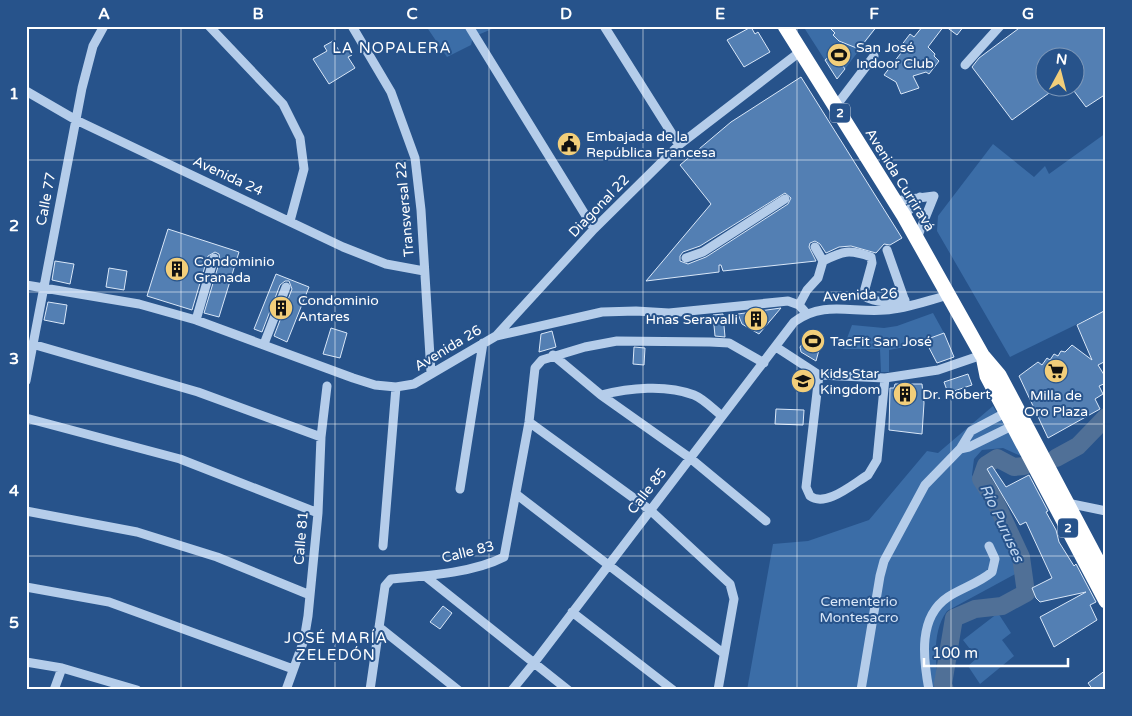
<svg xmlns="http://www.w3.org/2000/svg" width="1132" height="716" font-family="'Varela Round',sans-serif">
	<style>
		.green { fill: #3b6da7 }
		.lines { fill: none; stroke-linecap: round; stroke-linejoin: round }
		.river { stroke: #507097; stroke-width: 18 }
		.building { fill: #537fb3; stroke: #d9e7f8; fill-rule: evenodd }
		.minor { stroke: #b5cdea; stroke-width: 9 }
		.highway { stroke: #fff; stroke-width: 15 }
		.grid { fill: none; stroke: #fff; stroke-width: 1; stroke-opacity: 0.55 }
		.labels { text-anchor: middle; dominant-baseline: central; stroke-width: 4; stroke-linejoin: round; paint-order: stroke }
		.shield { fill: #27538b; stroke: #becbdc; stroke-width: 1 }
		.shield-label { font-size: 12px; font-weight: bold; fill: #fff }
		.poi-label { font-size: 14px; fill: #fff; stroke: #27538b; text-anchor: start }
		.street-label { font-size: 14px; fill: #fff; stroke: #27538b }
		.park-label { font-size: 14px; fill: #d9e7f8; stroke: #27538b }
		.neighbourhood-label { font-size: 15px; letter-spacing: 1px; fill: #fff; stroke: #27538b }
		.water-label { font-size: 15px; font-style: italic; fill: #c1d7f1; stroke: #27538b }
		.neatline { fill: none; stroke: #fff; stroke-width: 2 }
		.grid-label { font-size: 16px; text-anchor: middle; font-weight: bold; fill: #fff }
	</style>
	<rect width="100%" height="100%" fill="#27538b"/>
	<path class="green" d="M426,26H499L473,37L471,45L447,57Z
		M803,26H878L837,79Z
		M1106,133V310L1010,357L937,231L938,216L993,144L1034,177L1045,166L1049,174Z
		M933,313L944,333L910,346L889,350V372H881L880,349H843L852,325L884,328L897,326Z
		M993,406L1023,457L1003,448L982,450L974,459L972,475L1021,571L947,611C931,633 936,663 939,690H747L773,544L808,541L869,520L927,451L938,453Z
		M998,613L1011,633L1002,640L1014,656L980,684L968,666L977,658L963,640Z"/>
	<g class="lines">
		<path class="river" d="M1056,458L1078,446L1106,417
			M945,690L943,684L954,618L975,609L1002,606L1026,593L1021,557L994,499L981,479L986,465L997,458L1014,467L1024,466"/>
	</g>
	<path class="building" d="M828,26H877L859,49L839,41L833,35L835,33Z
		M923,26H944L928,47L935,54L934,56L939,61L929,74L926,72L913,76L919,88L901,94L896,82L884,75L901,53L897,51L910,34L914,37Z
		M945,26H964L957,35Z
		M1022,26H1106V94L1086,107L1074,91V58H1044V88H1056L1012,120L972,67L979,58Z
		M751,27L755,34L758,32L770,52L744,67L727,40Z
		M333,41L340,52L347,48L352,55L348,57L355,68L329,84L313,59L327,51L324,46Z
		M834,53L845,69L837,79L825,60Z
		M801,77L902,238L890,245L884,244L876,253L851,246L839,247L826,253L820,244L815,241L810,243L809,247L816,261L723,271L721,265H719V272L646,281L711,204L680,165L731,122ZM785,193L791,198L788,204L706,257L688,264L680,261V256L683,252L700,246Z
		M168,229L239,252L219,317L204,313L220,260L219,254L215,252L208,256L192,310L147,296Z
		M55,261L74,264L70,284L52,280Z
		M109,268L127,271L124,290L106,287Z
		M276,274L309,287L287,342L274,336L292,289L289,281H285L280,285L262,332L254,329Z
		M48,302L67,305L64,324L44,320Z
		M781,308L759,334L742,324L738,314Z
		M1106,310V361L1098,365L1106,378V383L1099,386L1103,394L1095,399L1100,409L1048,438L1019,376L1038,362L1042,365L1047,358L1050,360L1054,354L1058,356L1061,351L1065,352L1072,345L1092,360L1077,325Z
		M723,314L725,337L715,336L713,315Z
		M331,328L347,333L340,358L323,354Z
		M813,330L823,335L816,361L801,352L800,347Z
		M552,331L556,347L539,352L541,334Z
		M944,333L954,357L937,363L925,340Z
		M634,347L645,348L644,365L633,364Z
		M968,374L972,385L948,393L944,382Z
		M895,384H922L924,403L922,434L889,430L890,388H894Z
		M776,409L804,410L803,425L775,424Z
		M992,466L1006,487L1029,475L1048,511L1046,512L1056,530L1059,542L1074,566L1076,564L1096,602L1090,605L1097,620L1054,647L1040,617L1086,592L1040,602L1036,598L1032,588L1052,578L1026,522L1020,525L987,469Z
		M443,606L452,613L440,629L430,622Z
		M1106,670V690H1093L1088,683Z"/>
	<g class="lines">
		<path class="minor" d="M209,26L283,104L300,138L304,169L290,221
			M352,26L391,92L415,158L421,210L431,373
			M604,26L679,145
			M470,28L594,229
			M965,65L1000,26
			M26,91L76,120L343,247L386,264L424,271
			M836,106L874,56
			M895,201L934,196L917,238
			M904,216L920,197
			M815,247L823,261C843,251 849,249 871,257L872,263L863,296C877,303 889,303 905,300
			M887,250L906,304
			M686,258L703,252L785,199
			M26,285L139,304L196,320L353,378L375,385L396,387L414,384L496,336L602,312L636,311L669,313L788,301L799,305L806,313
			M799,305L807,290L818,278L823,261
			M196,320L214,258
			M496,336L594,229L679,145L801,51
			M32,344L198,392L321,437
			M264,344L286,287
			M776,347L819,375L885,378L938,370L982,355
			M553,355L601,395L690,458L766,521
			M819,375L806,487L810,496C826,508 854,483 868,475L877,460L885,378
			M26,381L82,88L93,46L104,26
			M601,395C629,388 666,384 694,395C704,399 714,410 722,416
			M26,418L180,459L318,513
			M529,422L650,510L730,584L734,599L718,690
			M960,449L969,447L1014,425
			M460,489L483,343
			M516,494L723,653
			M1067,503L1106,511
			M26,511L137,532L217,557L310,595
			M383,546L396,387
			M425,576L568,690
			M26,587L109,602L293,669
			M572,612L673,690
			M379,627L458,690
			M26,662L62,668L137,690
			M54,690L62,668
			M286,690L304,640L308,616L318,513L321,437L327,386
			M370,690L385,586L391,579C425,576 473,573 504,557L529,422L535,368L542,360L585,347L617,341L710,342L729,343L764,363
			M512,690L534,663L794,322C823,300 852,313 885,310C906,309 929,300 949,295
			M861,690L880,576L884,561L925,485L960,449L971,431L1007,412
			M929,690C923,658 918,617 948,597C962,588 979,583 992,572L995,559L989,546"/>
		<path class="highway" d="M785,26L904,216L982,355L999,375L1106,577
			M984,361L987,376L1106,601"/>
	</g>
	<path class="grid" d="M181,26V690M335,26V690M489,26V690M643,26V690M797,26V690M951,26V690M26,160H1106M26,292H1106M26,424H1106M26,556H1106"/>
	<defs>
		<g id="stadium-disc" transform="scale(1.25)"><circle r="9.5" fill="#f2ce7a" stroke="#27538b"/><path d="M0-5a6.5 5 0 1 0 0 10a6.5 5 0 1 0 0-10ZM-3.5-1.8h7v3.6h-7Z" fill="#111"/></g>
		<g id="civic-disc" transform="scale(1.25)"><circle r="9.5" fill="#f2ce7a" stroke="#27538b"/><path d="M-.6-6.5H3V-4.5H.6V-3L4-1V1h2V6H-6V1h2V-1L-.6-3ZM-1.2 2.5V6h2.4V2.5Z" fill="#111"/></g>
		<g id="building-disc" transform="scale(1.25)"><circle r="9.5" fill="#f2ce7a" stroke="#27538b"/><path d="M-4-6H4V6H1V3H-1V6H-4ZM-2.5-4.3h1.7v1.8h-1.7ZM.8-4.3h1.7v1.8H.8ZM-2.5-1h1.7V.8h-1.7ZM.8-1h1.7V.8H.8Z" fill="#111"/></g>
		<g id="supermarket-disc" transform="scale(1.25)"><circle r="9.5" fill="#f2ce7a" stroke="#27538b"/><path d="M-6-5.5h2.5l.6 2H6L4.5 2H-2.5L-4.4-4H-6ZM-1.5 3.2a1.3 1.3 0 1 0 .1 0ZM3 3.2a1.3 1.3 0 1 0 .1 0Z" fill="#111"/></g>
		<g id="school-disc" transform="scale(1.25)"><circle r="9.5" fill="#f2ce7a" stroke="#27538b"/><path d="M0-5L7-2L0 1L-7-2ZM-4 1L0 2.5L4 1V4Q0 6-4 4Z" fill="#111"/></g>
	</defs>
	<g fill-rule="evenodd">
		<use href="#stadium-disc" x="839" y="55"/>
		<use href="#civic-disc" x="569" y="144"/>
		<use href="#building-disc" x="177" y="269"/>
		<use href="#building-disc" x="281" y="308"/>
		<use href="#building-disc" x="756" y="319"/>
		<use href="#stadium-disc" x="813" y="341"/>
		<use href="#supermarket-disc" x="1056" y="371"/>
		<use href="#school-disc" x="803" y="381"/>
		<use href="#building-disc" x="905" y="394"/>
	</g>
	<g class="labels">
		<g class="shield">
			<rect x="830" y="103.5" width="20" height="19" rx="4"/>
			<rect x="1058" y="518.5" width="20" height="19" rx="4"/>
		</g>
		<g class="shield-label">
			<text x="840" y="113">2</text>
			<text x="1068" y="528">2</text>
		</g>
		<g class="poi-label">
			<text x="856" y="47">San José<tspan x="856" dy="16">Indoor Club</tspan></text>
			<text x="586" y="136">Embajada de la<tspan x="586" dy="16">República Francesa</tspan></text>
			<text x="194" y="261">Condominio<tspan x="194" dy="16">Granada</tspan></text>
			<text x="298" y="300">Condominio<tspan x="298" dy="16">Antares</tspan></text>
			<text x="738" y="319" text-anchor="end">Hnas Seravalli</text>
			<text x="830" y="341">TacFit San José</text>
			<text x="820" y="373">Kids Star<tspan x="820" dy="16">Kingdom</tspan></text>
			<text x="922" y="394">Dr. Robert</text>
			<text x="1056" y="395" text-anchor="middle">Milla de<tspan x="1056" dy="16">Oro Plaza</tspan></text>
		</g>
		<g class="street-label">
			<text transform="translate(228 176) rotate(25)">Avenida 24</text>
			<text transform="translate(900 180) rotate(58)">Avenida Curriravá</text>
			<text transform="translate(46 199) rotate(-79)">Calle 77</text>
			<text transform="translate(599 206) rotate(-46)">Diagonal 22</text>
			<text transform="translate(405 209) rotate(-95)">Transversal 22</text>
			<text transform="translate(860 295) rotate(-3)">Avenida 26</text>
			<text transform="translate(448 348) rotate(-31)">Avenida 26</text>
			<text transform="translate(647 491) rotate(-52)">Calle 85</text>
			<text transform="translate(301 538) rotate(-85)">Calle 81</text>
			<text transform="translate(468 552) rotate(-14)">Calle 83</text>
		</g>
		<g class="park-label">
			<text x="859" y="601">Cementerio<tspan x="859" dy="16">Montesacro</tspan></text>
		</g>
		<g class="neighbourhood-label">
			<text x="392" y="48">LA NOPALERA</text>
			<text x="336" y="638">JOSÉ MARÍA<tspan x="336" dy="17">ZELEDÓN</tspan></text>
		</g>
		<g class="water-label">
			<text transform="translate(1002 523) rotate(65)">Río Puruses</text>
		</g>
	</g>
	<rect width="1132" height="716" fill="none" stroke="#27538b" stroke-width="55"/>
	<g transform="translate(1060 72) rotate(7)"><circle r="24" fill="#27538b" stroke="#7d98b9"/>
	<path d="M0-4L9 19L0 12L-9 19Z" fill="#f2ce7a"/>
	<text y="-8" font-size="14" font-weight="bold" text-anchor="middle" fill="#ffffff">N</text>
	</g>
	<path d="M924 658v8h144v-8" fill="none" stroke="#ffffff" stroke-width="2.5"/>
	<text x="932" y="658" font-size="15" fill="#ffffff" stroke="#27538b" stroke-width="4" paint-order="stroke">100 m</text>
	<rect x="28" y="28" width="1076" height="660" class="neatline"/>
	<g class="grid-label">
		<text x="104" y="19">A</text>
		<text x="258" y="19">B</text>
		<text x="412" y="19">C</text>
		<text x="566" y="19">D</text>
		<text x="720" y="19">E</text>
		<text x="874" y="19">F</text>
		<text x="1028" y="19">G</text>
		<text x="14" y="99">1</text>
		<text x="14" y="231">2</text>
		<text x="14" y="364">3</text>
		<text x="14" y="496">4</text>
		<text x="14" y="628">5</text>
	</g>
</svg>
